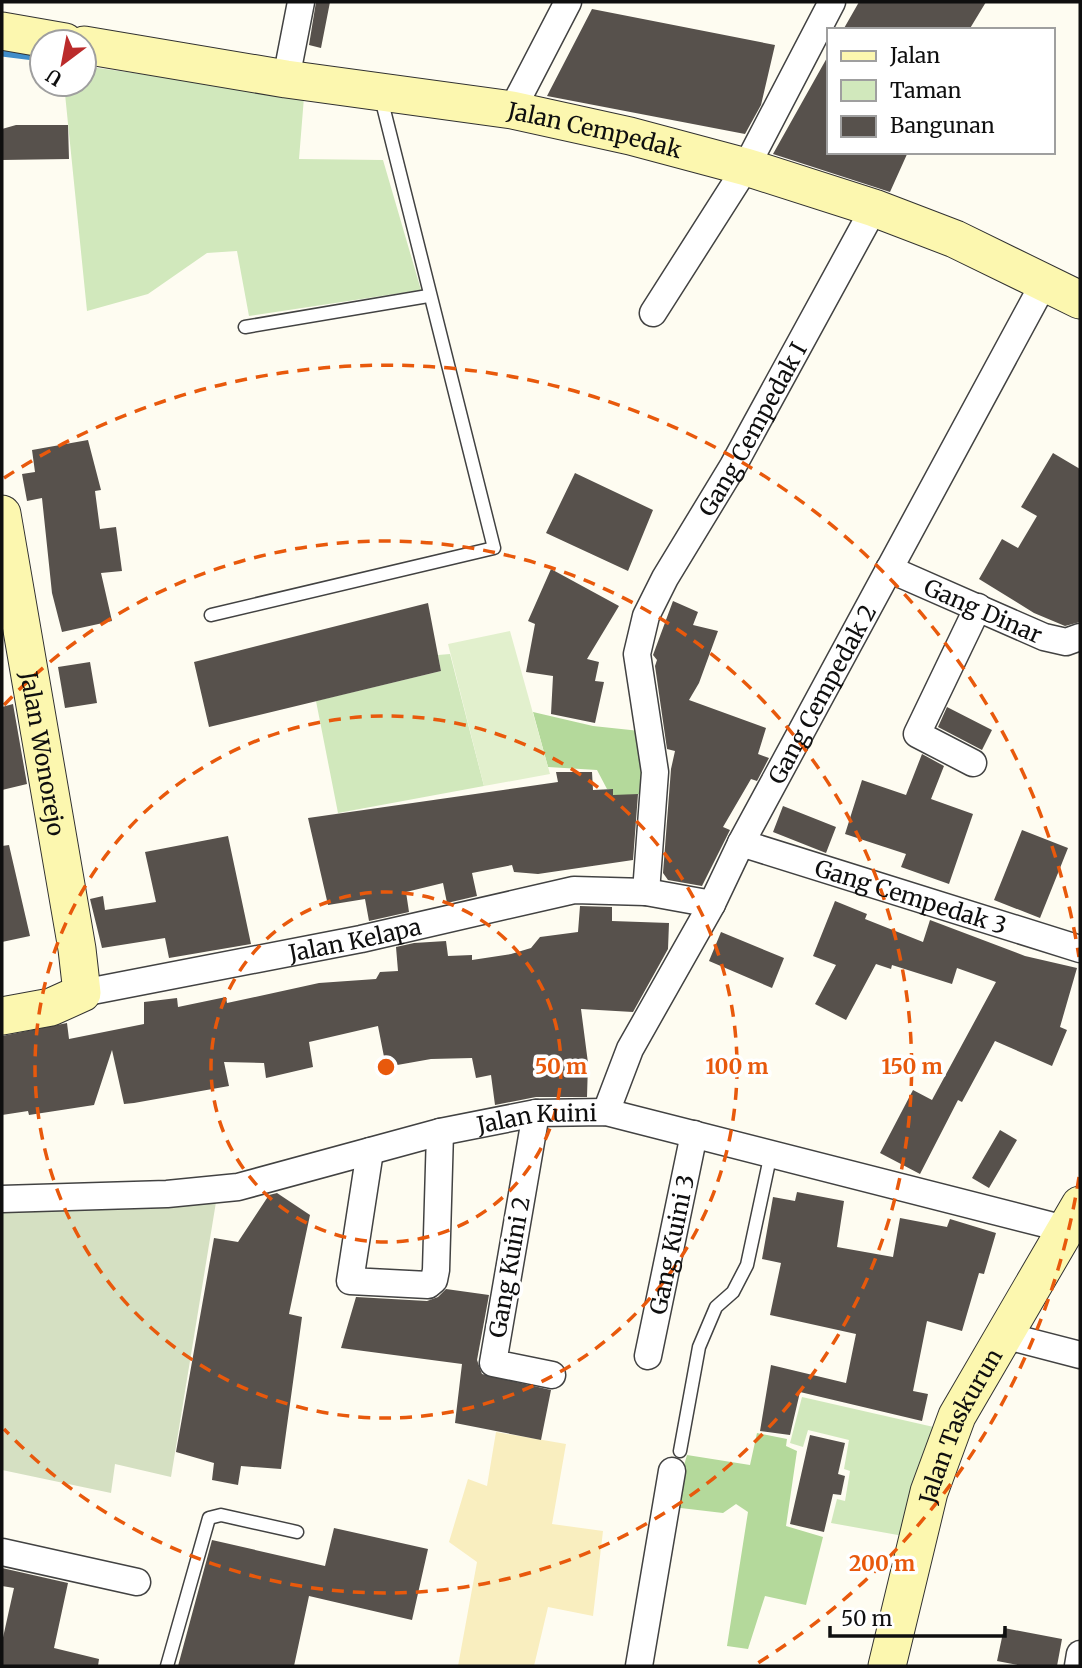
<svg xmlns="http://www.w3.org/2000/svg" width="1082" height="1668" font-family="Merriweather,serif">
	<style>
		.green { fill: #d1e8bc }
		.forest { fill: #b4d99b }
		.sand { fill: #f9eebf }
		.cemetery { fill: #d5e0c2 }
		.pitch { fill: #e2f0cd }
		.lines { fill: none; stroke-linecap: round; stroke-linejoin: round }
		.stream { stroke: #418dc9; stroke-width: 7 }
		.building { fill: #57514c }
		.lane-casing { stroke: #424242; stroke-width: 15 }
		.street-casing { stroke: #424242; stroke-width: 29 }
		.secondary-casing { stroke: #313131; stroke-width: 39 }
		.lane { stroke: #fff; stroke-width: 12 }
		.street { stroke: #fff; stroke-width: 26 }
		.secondary { stroke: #fcf7af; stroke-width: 37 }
		.ring { fill: none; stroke: #e8590c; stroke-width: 3.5; stroke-dasharray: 12 9 }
		.labels { text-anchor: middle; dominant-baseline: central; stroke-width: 7; stroke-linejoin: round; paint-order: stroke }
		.street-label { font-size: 23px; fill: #0f0f0f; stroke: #fff }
		.centre { fill: #e8590c; stroke: #fff; stroke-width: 3.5 }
		.ring-label { font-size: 21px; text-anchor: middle; font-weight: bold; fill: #e8590c; stroke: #fff; stroke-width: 7; stroke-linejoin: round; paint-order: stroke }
	</style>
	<rect width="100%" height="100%" fill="#fefcf1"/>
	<path class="green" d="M84,66L304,97L299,159L383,160L421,290L249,316L237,251L207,253L148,294L87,311L64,84H84Z
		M450,654L484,786L338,813L316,701L441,671L438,655Z
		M802,1397L938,1428L909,1537L831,1523L837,1499L845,1501L850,1471L844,1469L849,1440L808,1430L803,1447L790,1443Z"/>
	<path class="forest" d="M533,712L593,726L640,731L643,794L613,796V789H607L597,770L548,767Z
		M757,1433L787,1439L786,1446L797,1451L786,1526L823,1537L806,1605L765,1596L748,1649L727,1646L748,1512L736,1504L723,1513L672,1507L687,1455L750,1465Z"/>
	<path class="sand" d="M496,1432L566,1444L552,1524L603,1531L593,1616L548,1607L534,1666H458L477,1562L449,1542L468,1479L487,1486Z"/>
	<path class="cemetery" d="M216,1202L171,1477L115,1464L111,1493L2,1470V1204Z"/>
	<path class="pitch" d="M510,631L550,774L484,786L448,644Z"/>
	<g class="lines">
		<path class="stream" d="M2,53L42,58"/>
	</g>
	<path class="building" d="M316,2H330L321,48L309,45Z
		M859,2H986L969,30H843Z
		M592,9L775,45L761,105L745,134L547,96Z
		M828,56V152H908L890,192L773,154Z
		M16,125H68L69,159L2,160V129Z
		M88,440L101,490L95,491L100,529L116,527L122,571L101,573L112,621L62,632L52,593L42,498L27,501L22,474L35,472L32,450Z
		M1053,453L1080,469V622L1065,626L1034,613L979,579L1002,539L1018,548L1037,516L1021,507Z
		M575,473L653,510L628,571L546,533Z
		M551,569L619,606L587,659L599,662L595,681L604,682L595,723L551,714L553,676L526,672L535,624L528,621Z
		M673,601L698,612L693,625L718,631L699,683L689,700L766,728L758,754L769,758L757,781L751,779L723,827L730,830L702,886L668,880L663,873L671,769L675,751L667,749L655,666L657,660L653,655Z
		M428,603L441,671L209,727L194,662Z
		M90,662L97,703L65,708L58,667Z
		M13,704L27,784L2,790V707Z
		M947,707L992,730L982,750L938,727Z
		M922,754L944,766L931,799L973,814L949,884L901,867L906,854L845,834L862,780L906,795Z
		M556,772H592L593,790L613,789V795L638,794L633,860L538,874L514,872L512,865L472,873L477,896L447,903L443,883L406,892L409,912L369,921L365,899L328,905L308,818L558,782Z
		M783,806L836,827L826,853L773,832Z
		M1022,830L1068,848L1040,918L994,900Z
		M228,836L251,944L169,958L165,938L102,948L90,899L103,896L105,910L156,902L145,852Z
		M9,845L30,936L2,942V846Z
		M835,901L867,914L865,919L923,942L930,920L1025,956L1077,968L1060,1027L1067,1030L1052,1066L995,1041L962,1102L958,1100L920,1174L880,1153L913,1090L932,1100L996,982L957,968L952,984L892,965L891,969L876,964L846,1020L815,1004L836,965L813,956Z
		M580,906L612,907V921L669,923L668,949L633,1012L581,1009L588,1063L587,1097H536L495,1105L491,1075L476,1078L472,1058L431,1059L386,1067L378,1026L309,1042L313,1067L266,1078L264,1063L224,1062L229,1086L134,1103L124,1104L112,1050L94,1105L29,1115L28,1111L2,1115V1036L67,1023L69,1039L144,1024V1002L177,998L178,1007L226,997L227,1003L319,983L376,979L380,972L398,971L396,947L414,943L446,941L448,956L472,955V960L511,954L531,948L540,937L578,932Z
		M721,932L784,958L772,988L709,961Z
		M1000,1130L1017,1140L989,1188L972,1178Z
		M797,1192L844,1201L837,1247L893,1257L900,1218L947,1227L950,1219L996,1233L984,1274L979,1273L962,1331L927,1321L913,1391L928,1394L922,1421L800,1392L790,1435L760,1431L771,1365L846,1383L856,1334L770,1315L781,1263L762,1259L773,1197L795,1201Z
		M277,1193L310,1215L289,1314L302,1317L281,1469L241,1466L238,1485L212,1480L214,1463L176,1452L214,1238L238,1242L269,1195Z
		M446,1289L489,1295L477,1360L482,1374L551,1390L541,1440L455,1423L462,1364L341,1348L356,1297L427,1301L438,1297Z
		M810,1435L845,1443L838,1474L845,1476L841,1495L833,1494L824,1532L790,1524Z
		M334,1528L428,1549L412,1620L309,1596L294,1666H178L212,1540L325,1566Z
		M2,1568L68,1583L54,1648L99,1659L98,1666H2V1642L14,1588L2,1586Z
		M1004,1628L1062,1639L1057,1666H1023L997,1661Z"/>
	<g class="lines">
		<g class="lane-casing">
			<path id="lane" d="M245,327L428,296
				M211,615L494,548L381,98
				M680,1451L699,1347L716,1307L733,1292L747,1265L771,1153
				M167,1666L209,1518L221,1515L297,1532"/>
		</g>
		<g class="street-casing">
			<g id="street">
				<path d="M286,79L301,2"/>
				<path d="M512,110L568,2"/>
				<path d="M653,313L746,167L832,2"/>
				<path id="s1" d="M889,569L1044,637L1066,642L1080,637"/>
				<path d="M973,763L917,734L978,607"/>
				<path id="s2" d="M741,843L1080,949"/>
				<path id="s3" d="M646,892L655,772L637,654L646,616L665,578L733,466L874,208"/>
				<path id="s4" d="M82,993L361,939L574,890L646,892L712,904"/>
				<path id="s5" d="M606,1112L630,1049L712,904L741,843L1045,281"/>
				<path d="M536,1113L493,1363L552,1375"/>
				<path d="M370,1151L350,1281L428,1285L434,1280L436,1270L440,1132"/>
				<path id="s6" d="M2,1199L167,1194L238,1187L440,1132L536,1113L606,1112L1065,1229"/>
				<path d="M1003,1335L1080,1355"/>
				<path id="s7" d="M648,1356L694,1134"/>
				<path d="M2,1552L137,1582"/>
				<path d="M639,1666L672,1471"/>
				<path d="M1078,1666L1080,1654"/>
			</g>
		</g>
		<g class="secondary-casing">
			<g id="secondary">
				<path d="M2,31L65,42"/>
				<path id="s8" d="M84,45L286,79L512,110L630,136L746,167L874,208L955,239L1080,300"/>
				<path id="s9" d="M2,514L77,949L82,993L51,1007L2,1016"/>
				<path id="s10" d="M887,1666L929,1492L957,1416L1080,1205"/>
			</g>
		</g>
		<use href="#lane" class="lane"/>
		<use href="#street" class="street"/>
		<use href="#secondary" class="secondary"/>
	</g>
	<g class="ring">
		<circle cx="386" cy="1067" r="175"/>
		<circle cx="386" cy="1067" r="351"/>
		<path d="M4 705A526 526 0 1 1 4 1429"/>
		<path d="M1079 1177A702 702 0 0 1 753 1666M4 478A702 702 0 0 1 1079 957"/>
	</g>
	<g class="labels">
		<g class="street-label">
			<text stroke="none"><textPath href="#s8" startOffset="518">Jalan Cempedak</textPath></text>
			<text stroke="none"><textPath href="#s3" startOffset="494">Gang Cempedak I</textPath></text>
			<text stroke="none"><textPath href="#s1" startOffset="103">Gang Dinar</textPath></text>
			<text stroke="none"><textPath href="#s5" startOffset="471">Gang Cempedak 2</textPath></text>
			<text stroke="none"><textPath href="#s9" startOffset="243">Jalan Wonorejo</textPath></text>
			<text stroke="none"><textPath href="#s2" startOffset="178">Gang Cempedak 3</textPath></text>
			<text stroke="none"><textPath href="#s4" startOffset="278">Jalan Kelapa</textPath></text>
			<text stroke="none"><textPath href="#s6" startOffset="544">Jalan Kuini</textPath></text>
			<text stroke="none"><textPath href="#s7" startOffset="114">Gang Kuini 3</textPath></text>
			<text transform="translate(509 1267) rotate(-80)">Gang Kuini 2</text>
			<text stroke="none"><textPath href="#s10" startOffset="252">Jalan Taskurun</textPath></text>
		</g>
	</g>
	<circle cx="386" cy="1067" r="10" class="centre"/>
	<g class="ring-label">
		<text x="561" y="1074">50 m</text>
		<text x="737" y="1074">100 m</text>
		<text x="912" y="1074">150 m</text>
		<text x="882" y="1571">200 m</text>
	</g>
	<rect width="1082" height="1668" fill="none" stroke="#0f0f0f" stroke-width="7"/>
	<rect x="827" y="28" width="228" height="126" fill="#ffffff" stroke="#9f9f9f" stroke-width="2"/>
	<rect x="841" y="51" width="35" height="10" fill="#fcf7af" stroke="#9f9f9f" stroke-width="2"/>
	<text x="890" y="63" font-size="21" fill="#0f0f0f">Jalan</text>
	<rect x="841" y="80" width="35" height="21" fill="#d1e8bc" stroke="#9f9f9f" stroke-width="2"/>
	<text x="890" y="98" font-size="21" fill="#0f0f0f">Taman</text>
	<rect x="841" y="116" width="35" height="21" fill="#57514c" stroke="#9f9f9f" stroke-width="2"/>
	<text x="890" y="133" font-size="21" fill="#0f0f0f">Bangunan</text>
	<g transform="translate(63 63) rotate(212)"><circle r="33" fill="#ffffff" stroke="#9f9f9f" stroke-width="2"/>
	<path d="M0-5L12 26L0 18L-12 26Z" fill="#bb2b2b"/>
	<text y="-10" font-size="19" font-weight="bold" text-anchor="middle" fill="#0f0f0f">U</text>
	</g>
	<path d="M830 1626v10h175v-10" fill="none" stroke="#0f0f0f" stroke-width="3.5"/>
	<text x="841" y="1626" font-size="21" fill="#0f0f0f" stroke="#ffffff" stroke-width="5" paint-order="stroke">50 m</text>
</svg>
